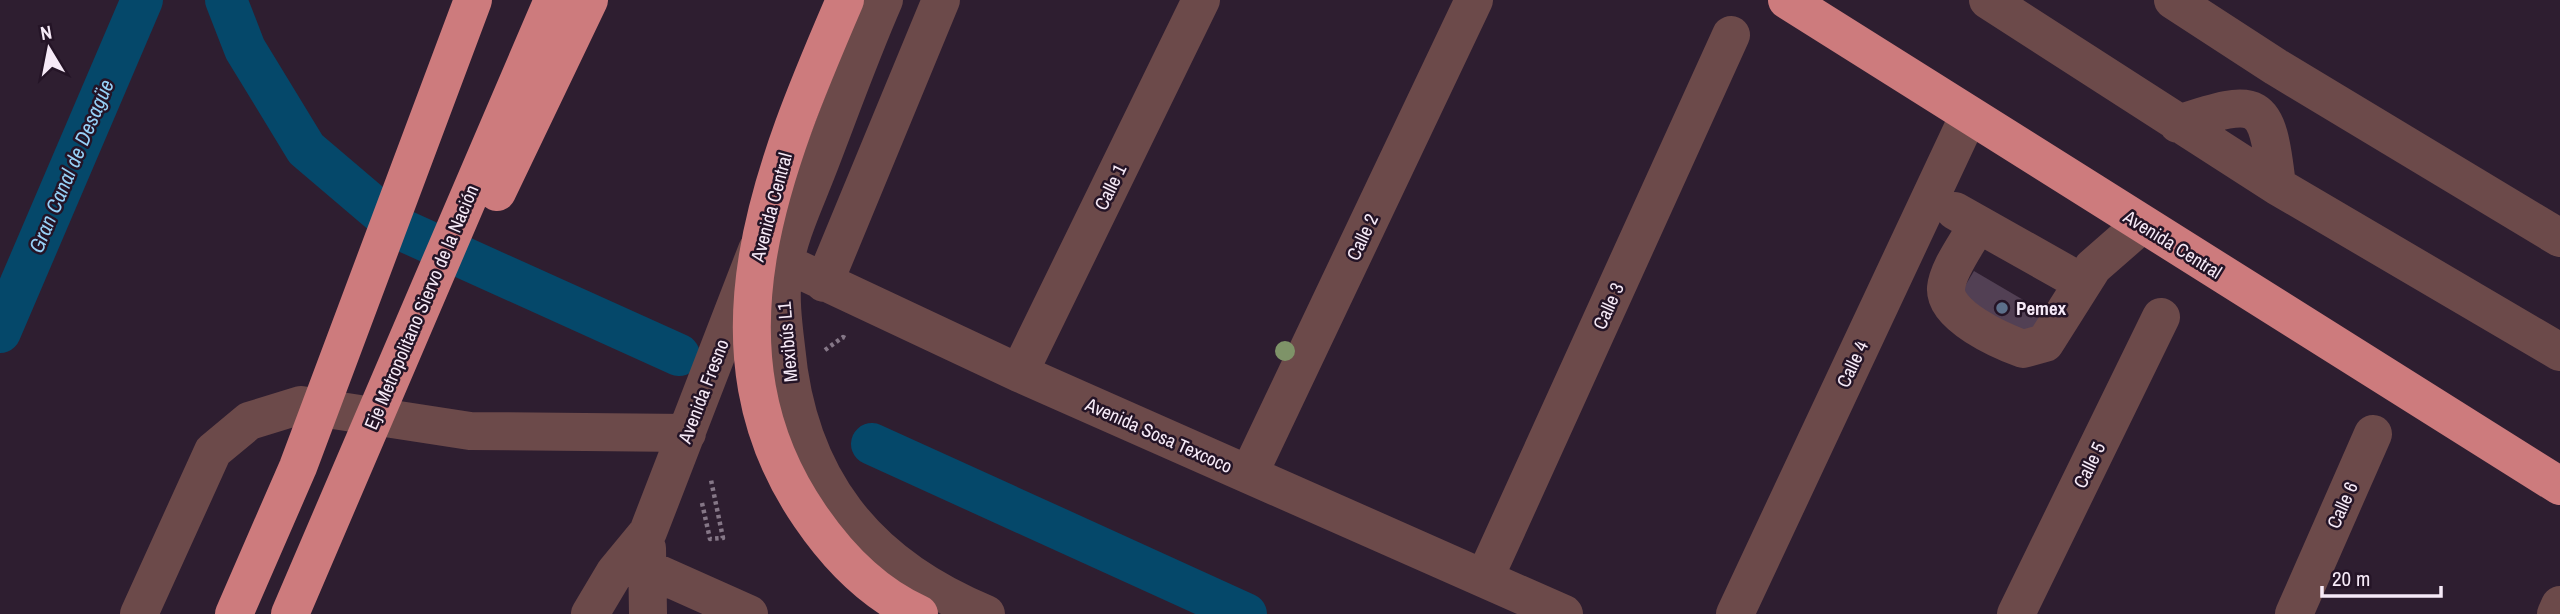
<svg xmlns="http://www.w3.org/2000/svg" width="2560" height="614" font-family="'Archivo Narrow',sans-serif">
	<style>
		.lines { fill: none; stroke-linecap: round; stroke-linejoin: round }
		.canal { stroke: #05486a; stroke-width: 42 }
		.building { fill: #524054 }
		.path { stroke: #857787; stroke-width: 4.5; stroke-dasharray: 3.5 3.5; stroke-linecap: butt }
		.minor { stroke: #6c4a4a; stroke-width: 38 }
		.highway { stroke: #cd7b7d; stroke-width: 38 }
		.tree { fill: #7e9368 }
		.service-dot { fill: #5c6f8a; stroke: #241426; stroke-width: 2.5 }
		.labels { text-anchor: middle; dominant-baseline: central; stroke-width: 5; stroke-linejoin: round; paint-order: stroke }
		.street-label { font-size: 19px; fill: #f6eaf7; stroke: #241426 }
		.poi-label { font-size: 19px; font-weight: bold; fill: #f6eaf7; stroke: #241426; text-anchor: start }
		.water-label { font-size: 21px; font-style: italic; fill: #97d1f7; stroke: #241426 }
	</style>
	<rect width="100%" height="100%" fill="#2e1e30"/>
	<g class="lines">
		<path class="canal" d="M226,0L245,49L306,149L400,229L679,355
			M0,332L142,0
			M872,444L1246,614"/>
	</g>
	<path class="building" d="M1974,271L2049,315L2031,345L1956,301Z"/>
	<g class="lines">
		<path class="path" d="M825,350L843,337L847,339
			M702,503L710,539L723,538L711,480"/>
		<path class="minor" d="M884,0C860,55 840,111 818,168C805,202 788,236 783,273C780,298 783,322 786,347C798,479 865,564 986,614
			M1988,0L2277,186L2560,352
			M2173,0L2276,67L2560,238
			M2178,124C2260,97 2267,98 2277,186
			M1955,211L2081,282
			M1977,225C1968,243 1948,268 1946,288C1944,316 2001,341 2023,349L2045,343L2093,267L2141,225
			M824,283L941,0
			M1019,373L1201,0
			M1249,474L1474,0
			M647,548L648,614
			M628,560L749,614
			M1485,577L1731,35
			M139,614L213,451L249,421L301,405L470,431L687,433
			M590,614L615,572L648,532L757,250L1019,373L1564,614
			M1735,614L1969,115
			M2016,614L2161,317
			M2294,614L2373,434
			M2556,614L2560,605"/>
		<path class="highway" d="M845,0C774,165 695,349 810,516C838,557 872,593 919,614
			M1787,0L2560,486
			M497,192L589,0
			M234,614L298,467L473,0
			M290,614L553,0"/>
	</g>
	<circle class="tree" cx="1285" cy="351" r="10"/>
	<circle class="service-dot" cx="2002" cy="308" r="7"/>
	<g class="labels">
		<g class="street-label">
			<text transform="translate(1110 187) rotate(-64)">Calle 1</text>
			<text transform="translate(771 207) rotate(-75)">Avenida Central</text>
			<text transform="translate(1362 237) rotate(-65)">Calle 2</text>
			<text transform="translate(2173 244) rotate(32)">Avenida Central</text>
			<text transform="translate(1608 306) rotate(-66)">Calle 3</text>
			<text transform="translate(421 307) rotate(-67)">Eje Metropolitano Siervo de la Nación</text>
			<text transform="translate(787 342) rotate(-95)">Mexibús L1</text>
			<text transform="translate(1852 364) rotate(-65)">Calle 4</text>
			<text transform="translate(703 391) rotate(-69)">Avenida Fresno</text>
			<text transform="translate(1159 435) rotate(24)">Avenida Sosa Texcoco</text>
			<text transform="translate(2089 465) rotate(-64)">Calle 5</text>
			<text transform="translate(2342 505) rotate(-66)">Calle 6</text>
		</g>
		<g class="poi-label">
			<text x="2016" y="308">Pemex</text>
		</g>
		<g class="water-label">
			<text transform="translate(71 166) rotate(-67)">Gran Canal de Desagüe</text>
		</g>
	</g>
	<g transform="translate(49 49) rotate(350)" stroke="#241426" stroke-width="5" paint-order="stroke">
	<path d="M0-5L12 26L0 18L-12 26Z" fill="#f6eaf7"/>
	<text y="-10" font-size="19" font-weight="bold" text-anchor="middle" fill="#f6eaf7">N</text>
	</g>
	<path d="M2322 586v10h119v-10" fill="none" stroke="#f6eaf7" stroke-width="3.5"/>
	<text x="2332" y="586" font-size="21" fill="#f6eaf7" stroke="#241426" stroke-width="5" paint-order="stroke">20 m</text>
</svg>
